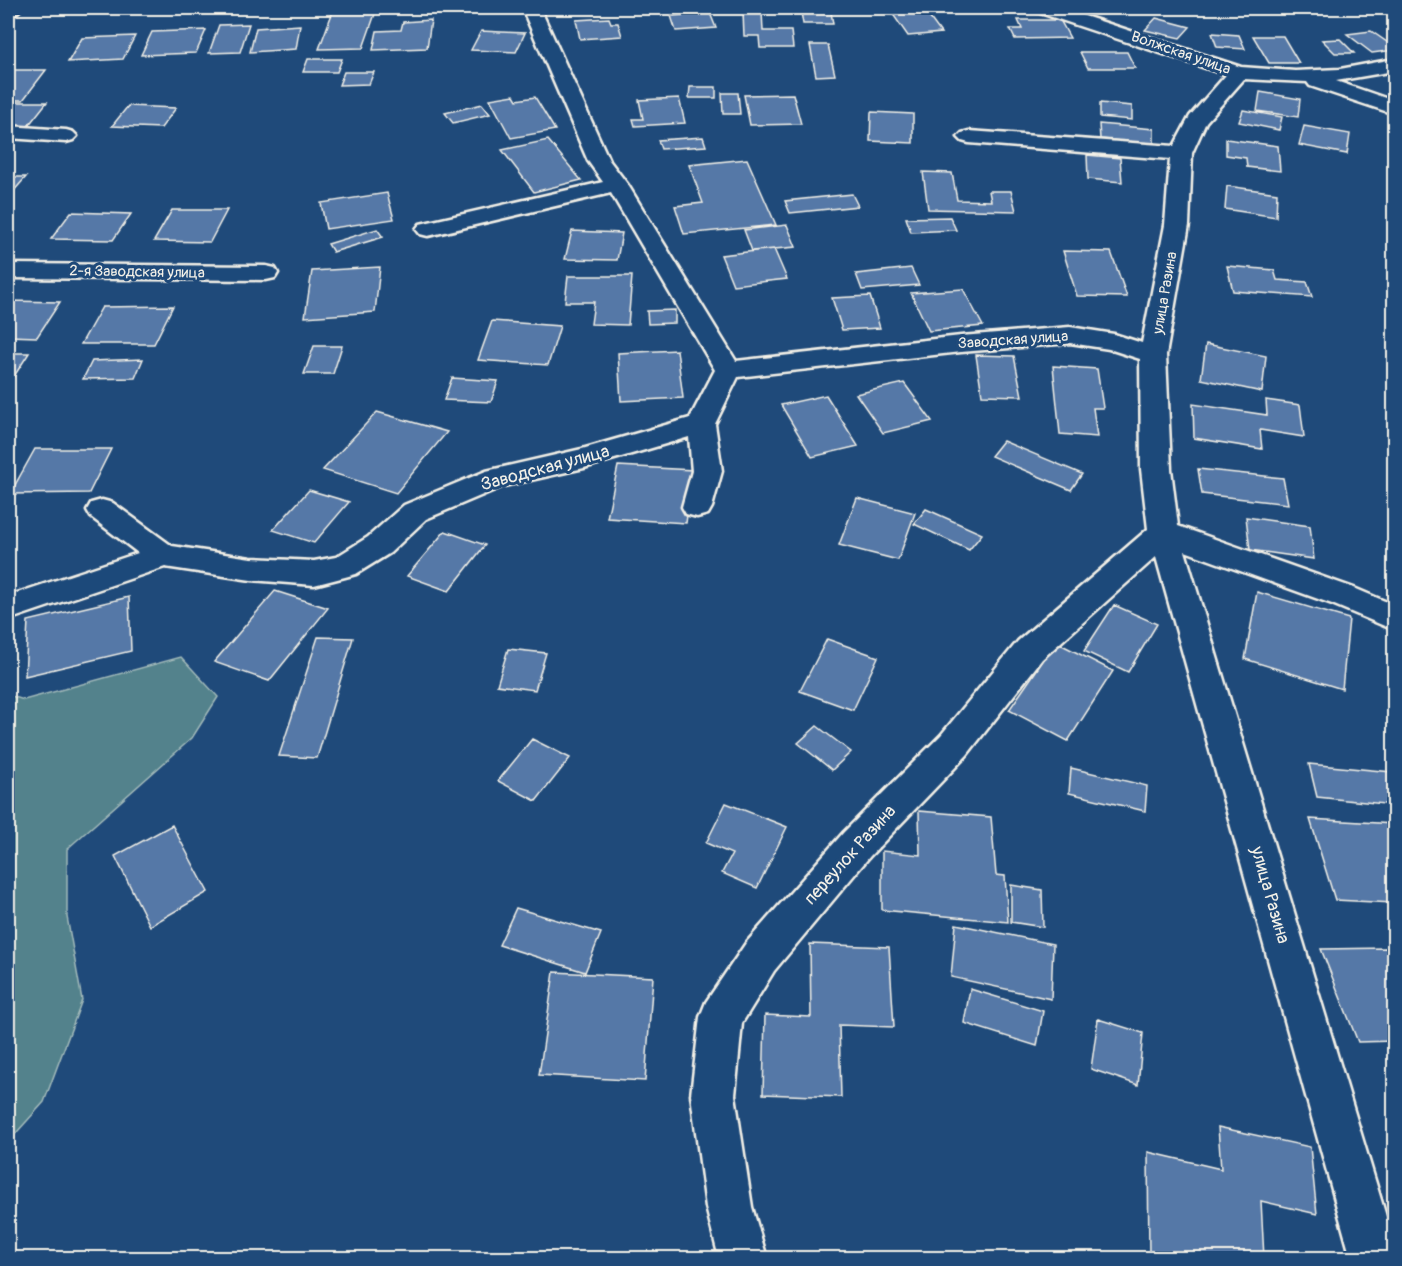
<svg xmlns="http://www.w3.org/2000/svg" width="1402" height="1266" font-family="Pangolin,sans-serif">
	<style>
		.green { fill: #52828c; stroke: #a3baba; stroke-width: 1.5 }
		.building { fill: #5478a7; stroke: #f4f1e8; stroke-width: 1.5 }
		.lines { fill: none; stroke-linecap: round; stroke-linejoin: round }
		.minor-casing { stroke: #f4f1e8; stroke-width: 5 }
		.minor { fill: #1f4a7a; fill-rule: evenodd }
		.labels { text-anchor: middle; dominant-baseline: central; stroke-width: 6; stroke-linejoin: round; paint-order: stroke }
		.far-street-label { font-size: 15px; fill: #f4f1e8; stroke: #1f4a7a }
		.street-label { font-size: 18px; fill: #f4f1e8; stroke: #1f4a7a }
	</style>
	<rect width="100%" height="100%" fill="#1f4a7a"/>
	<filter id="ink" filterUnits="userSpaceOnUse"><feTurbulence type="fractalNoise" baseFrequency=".0167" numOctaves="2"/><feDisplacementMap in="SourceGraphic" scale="12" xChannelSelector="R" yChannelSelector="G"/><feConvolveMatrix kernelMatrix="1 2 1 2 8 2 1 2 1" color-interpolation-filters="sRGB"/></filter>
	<g filter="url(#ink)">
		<path class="green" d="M181,657L218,697L192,738L67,849V917L82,1000L44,1102L8,1142V695L24,700Z"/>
		<path class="building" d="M924,10L941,33L908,36L892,13Z
			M333,11H376L363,48L319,49Z
			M743,12H762L763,31H791L793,48H760L759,36H744Z
			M801,12H831L833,24H803Z
			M710,13L716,28L676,31L671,16Z
			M609,18L611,23H618L622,36L580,39L576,20Z
			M1156,18L1190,27L1180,38L1145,30Z
			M431,20L427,48L373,50L377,31L401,30L403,22Z
			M1018,20H1060L1070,38L1015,39L1010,29H1022Z
			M249,24L240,52L209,53L219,25Z
			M300,25L296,49L250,52L256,28Z
			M206,30L196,53L141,55L152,32Z
			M481,31L525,33L516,52L471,50Z
			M1371,31L1394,47V50L1372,53L1347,34Z
			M1212,33L1239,35L1245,49L1217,47Z
			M135,36L123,59L68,62L82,38Z
			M1253,36H1283L1299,63H1269Z
			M1340,39L1354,53H1335L1322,40Z
			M810,45H828L835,75L816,76Z
			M1080,52H1127L1135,68H1088Z
			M308,59H342L337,72H303Z
			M8,70H46L23,100H8Z
			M344,72H374L369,84L339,85Z
			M690,87H716V98H689Z
			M1260,92L1300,99L1298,117L1257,111Z
			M722,93H738L740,114H723Z
			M793,94L801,124L750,125L744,95Z
			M514,95L517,100L535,97L555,130L511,138L490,99Z
			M679,98L685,123L635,126L633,119H643L639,100Z
			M13,102H47L28,126H8V108Z
			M1100,103L1132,106V120L1100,117Z
			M482,104L490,114L453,123L445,113Z
			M128,106L176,108L161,128L112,126Z
			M1243,110L1282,117L1279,130L1239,122Z
			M871,112L913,114V143L870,141Z
			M1099,124L1154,129V144L1100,139Z
			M1304,126L1350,134L1347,154L1299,145Z
			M703,137L706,146L661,149L658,140Z
			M1226,139L1278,146L1280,171L1247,167L1246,158L1226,155Z
			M548,140L581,180L534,192L502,150Z
			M1087,155L1120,158L1122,182L1088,179Z
			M747,159L776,225L684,234L675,206L703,203L689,165Z
			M923,172L952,173L957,200L991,201L989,191H1011L1016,211L928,209Z
			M8,177H26L12,193H8Z
			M1227,186L1277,193L1276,217L1225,209Z
			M387,193L394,219L326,229L321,203Z
			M852,194L858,206L790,213L785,201Z
			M172,210H227L210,242L154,241Z
			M71,212L131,214L113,240L51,239Z
			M950,217L956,230L911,232L906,218Z
			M787,225L796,247L752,251L744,230Z
			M377,229L383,237L333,252L328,244Z
			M572,231L622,233L617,260L565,259Z
			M774,249L787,279L733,285L721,255Z
			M1063,251L1111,252L1127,297L1077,296Z
			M1227,266L1274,270L1277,280L1307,282L1312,297L1233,291Z
			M380,267L375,312L305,317L312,271Z
			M911,268L919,285L862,290L856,274Z
			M568,276H632L628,325L591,324L594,302H565Z
			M963,289L983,326L929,331L911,293Z
			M870,296L880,328L842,330L832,298Z
			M8,301L60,302L37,337L8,336Z
			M173,306L154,344H81L102,307Z
			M675,310V323L648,324L647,311Z
			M492,321L560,326L548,365L478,360Z
			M1206,344L1266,356L1262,392L1201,379Z
			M314,346H342L333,374H304Z
			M677,350L683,398L621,401L618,353Z
			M8,353H29L11,381H8Z
			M976,355L1014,356L1022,396L982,395Z
			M143,359L135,378L83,379L92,361Z
			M1053,366L1097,369L1103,408H1093L1097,437L1060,434Z
			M452,378L498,381L491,402L444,400Z
			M904,383L932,421L883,433L856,394Z
			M826,395L858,446L812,457L781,405Z
			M1266,400L1300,405L1304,437L1260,430L1262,449L1194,438L1193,404L1267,415Z
			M377,412L447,432L396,493L323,470Z
			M1003,441L1082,474L1071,490L991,456Z
			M35,449H111L89,493L10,494Z
			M618,466L693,470L686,523L607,518Z
			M1198,469L1283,478L1288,504L1202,494Z
			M309,490L349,502L314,543L273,530Z
			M857,498L915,513L898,560L839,545Z
			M926,509L982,534L969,550L914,524Z
			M1246,517L1310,526L1314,559L1250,550Z
			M445,531L485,545L449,591L407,576Z
			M275,591L328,608L269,681L214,662Z
			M1257,592L1349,619L1342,689L1245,659Z
			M129,597L131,651L25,676L28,621Z
			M1114,605L1157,624L1128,672L1084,651Z
			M318,637L353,638L317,758L279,756Z
			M827,639L878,657L853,710L800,691Z
			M1056,642L1113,671L1068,741L1009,710Z
			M508,649L546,653L535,690L497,685Z
			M817,726L851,752L832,770L798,743Z
			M532,739L570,758L536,801L498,781Z
			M1309,764L1392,772L1394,781V805L1317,797Z
			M1071,768L1147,786L1145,811L1069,793Z
			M726,803L787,827L757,888L722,873L732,854L706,843Z
			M919,811L991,817L996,875L1005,876L1008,922L882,910V851L920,855Z
			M1310,819L1394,824V903L1335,900Z
			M172,825L208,892L150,926L115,856Z
			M1011,885L1042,890L1043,927L1011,922Z
			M516,908L601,933L585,972L499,945Z
			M956,924L1053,944L1051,999L951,977Z
			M810,944L889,947L894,1027L839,1025L841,1097L763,1094L765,1015L811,1017Z
			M1388,948L1394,962V1041L1358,1042L1321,949Z
			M554,972L653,977L645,1081L539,1075Z
			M970,989L1043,1011L1037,1046L964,1023Z
			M1098,1019L1143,1033L1138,1085L1091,1069Z
			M1218,1127L1310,1147L1317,1214L1261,1201L1264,1258H1149L1148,1152L1221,1169Z"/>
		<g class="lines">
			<g class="minor-casing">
				<path id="minor" d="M8,8H22L14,15L8,16Z
					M522,8H540L609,160L628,185L736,361L961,336L1070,327L1114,334L1142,343L1165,225L1170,159L969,143L962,141L958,137L962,133L969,131L1174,146L1190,116L1226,75L1037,12L1034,8H1060L1241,67L1295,71L1340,69L1394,59V71L1336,81L1394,101V114L1310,86L1307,82L1244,79L1206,122L1192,153L1189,225L1166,355L1171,469L1178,526L1354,588L1394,605V630L1332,604L1185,551L1394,1243V1258H1351L1156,557L1042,659L967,755L870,856L774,971L742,1023L735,1095L752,1207L767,1258H719L706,1207L691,1095L700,1017L706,1002L746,943L844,832L941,735L1018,641L1148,529L1141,469L1140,359L1109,349L1070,343L961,352L738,377L715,424L722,471L712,507L708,514L697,517L686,514L682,507L692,471L689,437L584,468L504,486L426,519L390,553L356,574L345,577L314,585L251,580L165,567L8,620V596L138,553L91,517L87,510L91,503L102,500L113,503L172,546L251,558L314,561L336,557L368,537L404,505L486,471L582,449L690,418L715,370L611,193L428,236L420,234L416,229L420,224L603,182L588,161Z
					M8,126L66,130L73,132L77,136L73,140L66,142L8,138Z
					M8,264L266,266L275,268L278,273L275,278L266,280L8,278Z"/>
			</g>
			<use href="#minor" class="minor"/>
		</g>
	</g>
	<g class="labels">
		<g class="far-street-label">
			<text transform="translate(1181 53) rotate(19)">Волжская улица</text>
			<text transform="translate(137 272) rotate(1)">2-я Заводская улица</text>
			<text transform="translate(1165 293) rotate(-80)">улица Разина</text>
			<text transform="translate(1013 340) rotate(-4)">Заводская улица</text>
		</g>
		<g class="street-label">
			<text transform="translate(545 468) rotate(-15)">Заводская улица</text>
			<text transform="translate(850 855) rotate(-48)">переулок Разина</text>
			<text transform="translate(1270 895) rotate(74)">улица Разина</text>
		</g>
	</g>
	<rect width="1402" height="1266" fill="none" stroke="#1f4a7a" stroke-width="30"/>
	<rect x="15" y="15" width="1372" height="1236" fill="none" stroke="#f4f1e8" stroke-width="2" filter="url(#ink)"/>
</svg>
